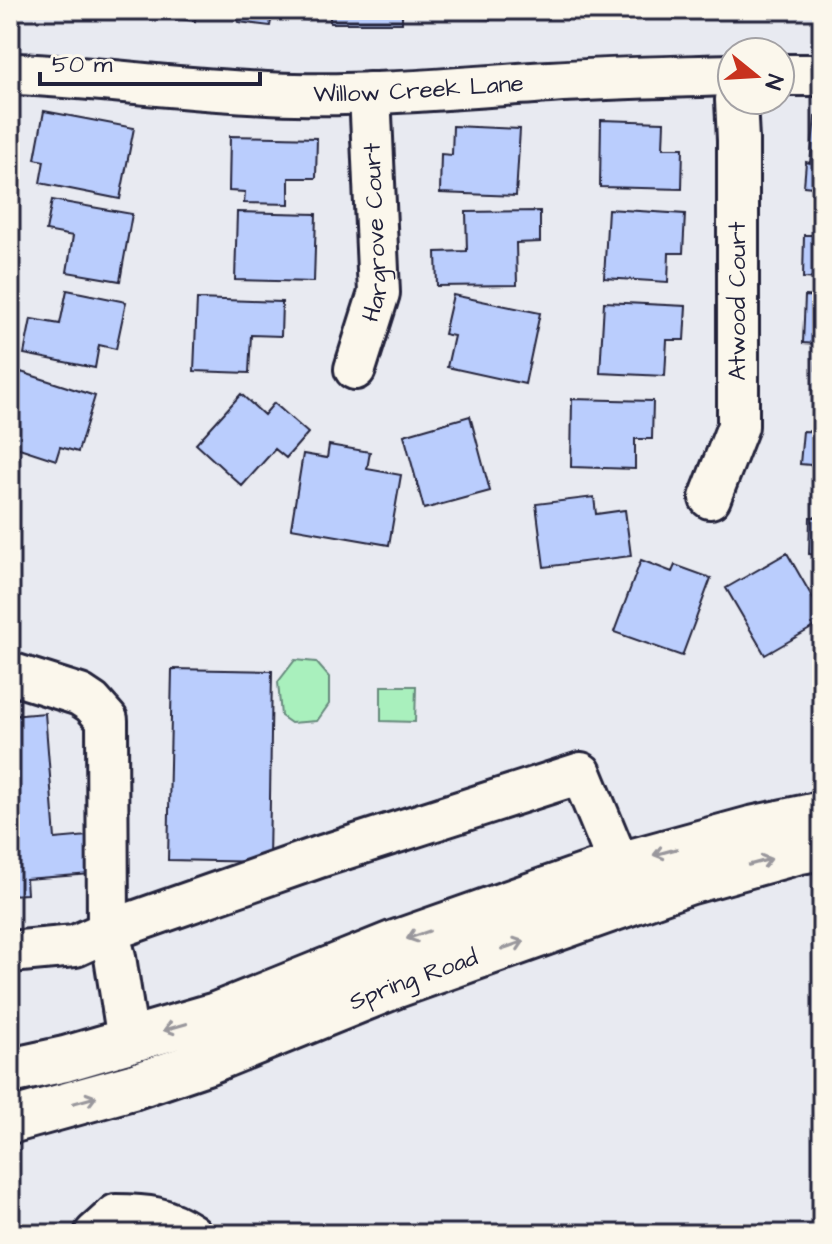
<svg xmlns="http://www.w3.org/2000/svg" width="832" height="1244" font-family="'Architects Daughter',sans-serif">
	<style>
		.green { fill: #a9f0bd; stroke: #66897c; stroke-width: 2 }
		.building { fill: #bacdfd; stroke: #22223b; stroke-width: 2 }
		.lines { fill: none; stroke-linecap: round; stroke-linejoin: round }
		.minor-casing { stroke: #22223b; stroke-width: 46 }
		.major-casing { stroke: #22223b; stroke-width: 50 }
		.minor { stroke: #fbf7ec; stroke-width: 40 }
		.major { stroke: #fbf7ec; stroke-width: 44 }
		.oneway { stroke: #99979c }
		.labels { text-anchor: middle; dominant-baseline: central; stroke-width: 6; stroke-linejoin: round; paint-order: stroke }
		.street-label { font-size: 24px; fill: #22223b; stroke: #fbf7ec }
	</style>
	<rect width="100%" height="100%" fill="#e8eaf1"/>
	<filter id="ink" filterUnits="userSpaceOnUse"><feTurbulence type="fractalNoise" baseFrequency=".0125" numOctaves="2"/><feDisplacementMap in="SourceGraphic" scale="16" xChannelSelector="R" yChannelSelector="G"/><feConvolveMatrix kernelMatrix="1 2 1 2 8 2 1 2 1" color-interpolation-filters="sRGB"/></filter>
	<g filter="url(#ink)">
		<path class="green" d="M295,660L316,662L329,677V704L317,721L291,723L281,716L278,682Z
			M381,686H416L415,722L381,721Z"/>
		<path class="building" d="M151,10H196L195,21L150,15Z
			M240,10H308L307,20L272,15L270,26L238,22Z
			M330,10H402V23H330Z
			M449,10H493L492,19L449,16Z
			M509,10H542V12L510,15Z
			M44,111L134,128L120,199L40,183L44,161L35,159Z
			M815,117L822,118V188L804,186L806,162L810,163Z
			M601,120L664,122L663,148H683L682,189L600,187Z
			M453,126L520,129L516,196L440,193L441,154L452,155Z
			M230,136L317,138L316,178H289V204L244,203L245,192L229,191Z
			M52,200L132,214L120,281L67,272L73,236L46,231Z
			M608,209L685,214L683,253H669L668,282L604,278Z
			M540,211V242L516,243L517,285L437,286L436,252L467,251L466,212Z
			M237,212L316,214L314,282L235,280Z
			M804,235H822V279L803,278Z
			M67,290L126,302L116,349L99,345L95,368L24,354L31,319L60,324Z
			M453,295L540,313L525,384L447,367L454,336L444,334Z
			M805,296L822,297V370H816L817,344L803,343Z
			M197,299L282,302L281,336L251,335L249,373L194,371Z
			M604,302L686,306L684,340H667L665,376L600,373Z
			M21,372L95,396L78,452L60,447L56,460L10,445V401H12Z
			M241,394L264,415L274,403L308,433L286,458L275,449L242,486L196,444Z
			M572,399L653,401L652,439H635V469L571,467Z
			M470,416L490,491L424,509L404,435Z
			M803,431L822,432V466L800,464Z
			M329,445L370,452L367,469L401,475L389,545L291,528L303,454L327,458Z
			M594,497L596,514L625,510L631,556L544,567L536,504Z
			M810,517H822V555L809,554Z
			M787,553L822,614V622L765,655L726,588Z
			M641,560L672,572L675,565L711,578L682,656L614,632Z
			M172,669L272,671L269,862L168,860Z
			M45,713L55,839L88,836L91,874L26,879L27,894L10,895V716Z"/>
		<g class="lines">
			<g class="minor-casing">
				<g id="minor">
					<path d="M780,75H822"/>
					<path id="s1" d="M10,77L16,74C109,78 201,92 295,94C380,96 465,87 550,82C610,78 671,77 732,75"/>
					<path id="s2" d="M355,369L379,293L370,93"/>
					<path d="M710,498L738,426V140L736,100"/>
					<path d="M10,673L80,695L92,703L107,720L108,931L115,957L128,1041"/>
					<path d="M10,952L75,946L108,931L319,857L581,773L619,865"/>
					<path d="M95,1234L116,1215C147,1215 165,1217 191,1234"/>
				</g>
			</g>
			<g class="major-casing">
				<g id="major">
					<path d="M10,1071L65,1059L216,1015L395,943L612,867L751,829L822,814"/>
					<path id="s3" d="M10,1121L132,1087L206,1062L394,986L688,882L796,852L822,847"/>
				</g>
			</g>
			<use href="#minor" class="minor"/>
			<use href="#major" class="major"/>
		</g>
		<defs><path id="oneway-shaft" d="M-6 0H5M1.5-3L5.5 0L1.5 3" fill="none" stroke-width="1.6" stroke-linecap="round" stroke-linejoin="round" transform="scale(2)"/></defs>
		<g class="oneway">
			<use href="#oneway-shaft" transform="translate(665 852) rotate(165)"/>
			<use href="#oneway-shaft" transform="translate(760 862) rotate(-15)"/>
			<use href="#oneway-shaft" transform="translate(418 935) rotate(161)"/>
			<use href="#oneway-shaft" transform="translate(513 945) rotate(-19)"/>
			<use href="#oneway-shaft" transform="translate(175 1027) rotate(164)"/>
			<use href="#oneway-shaft" transform="translate(85 1100) rotate(-16)"/>
		</g>
	</g>
	<g class="labels">
		<g class="street-label">
			<text stroke="none"><textPath href="#s1" startOffset="410">Willow Creek Lane</textPath></text>
			<text stroke="none"><textPath href="#s2" startOffset="140">Hargrove Court</textPath></text>
			<text transform="translate(738 301) rotate(-90)">Atwood Court</text>
			<text stroke="none"><textPath href="#s3" startOffset="428">Spring Road</textPath></text>
		</g>
	</g>
	<rect width="832" height="1244" fill="none" stroke="#fbf7ec" stroke-width="40"/>
	<rect x="20" y="20" width="792" height="1204" fill="none" stroke="#22223b" stroke-width="3" filter="url(#ink)"/>
	<g transform="translate(756 76) rotate(108)"><circle r="38" fill="#fbf7ec" stroke="#a4a2a5" stroke-width="2"/>
	<path d="M0-6L14 30L0 20L-14 30Z" fill="#c8321e"/>
	<text y="-12" font-size="22" font-weight="bold" text-anchor="middle" fill="#22223b">N</text>
	</g>
	<path d="M40 72v12h220v-12" fill="none" stroke="#22223b" stroke-width="4"/>
	<text x="52" y="72" font-size="24" fill="#22223b" stroke="#fbf7ec" stroke-width="6" paint-order="stroke">50 m</text>
</svg>
